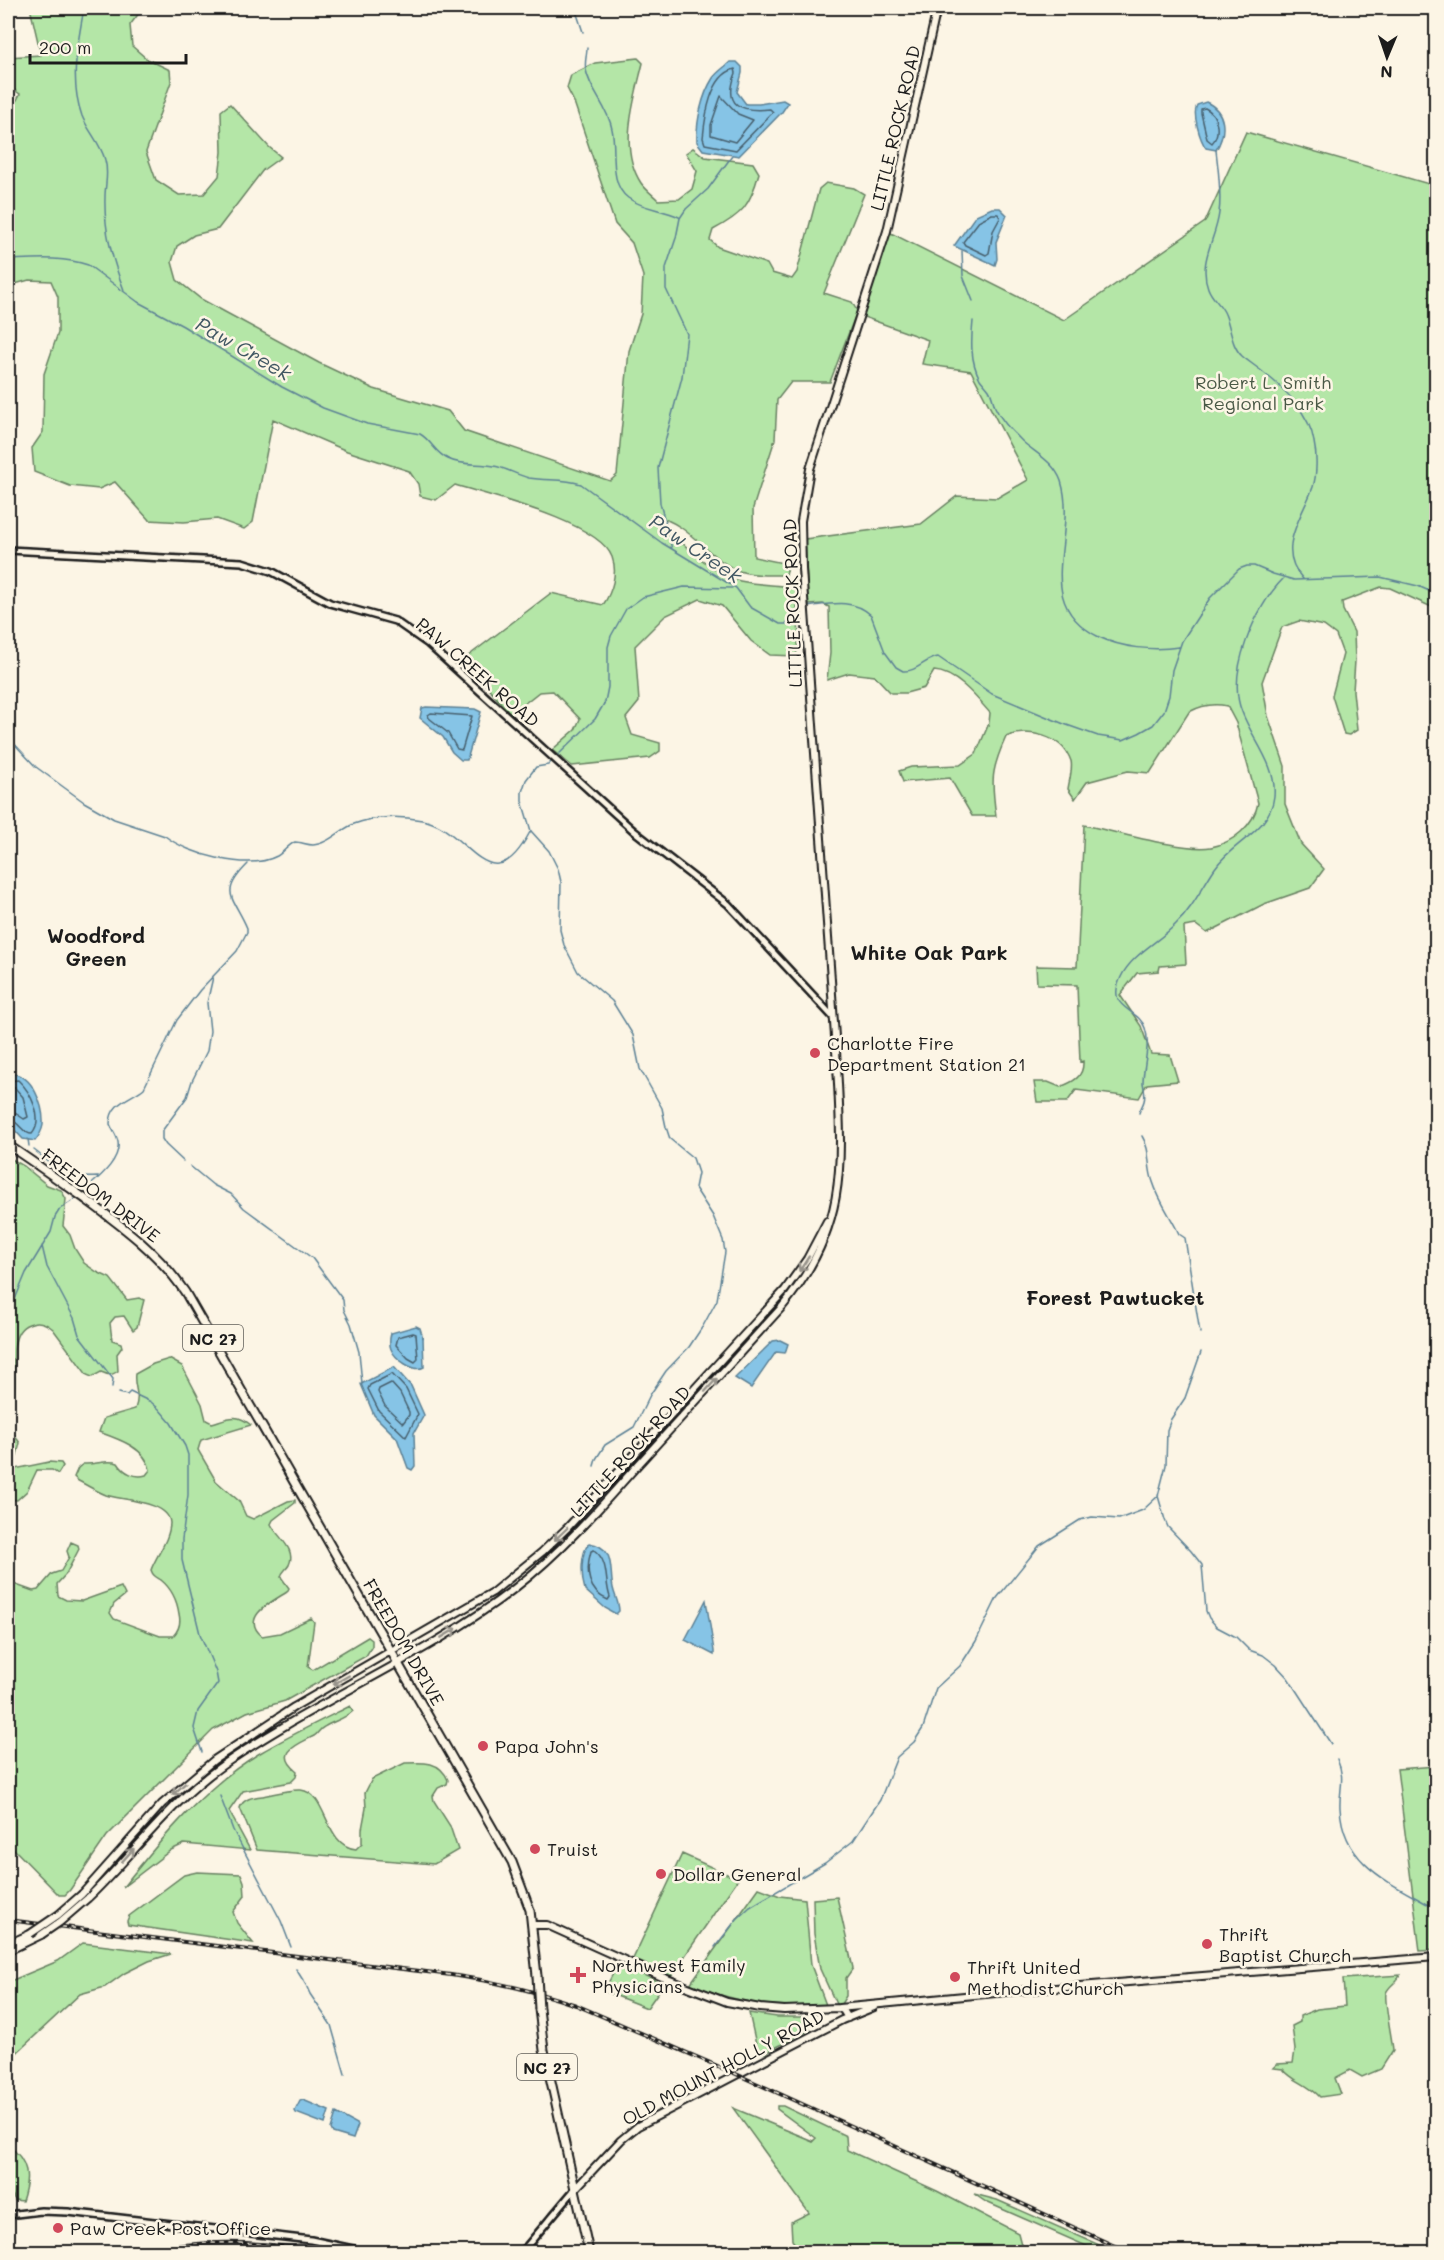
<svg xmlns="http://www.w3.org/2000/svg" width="1444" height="2260" font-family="Mali,sans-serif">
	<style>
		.green { fill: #b4e6a7; stroke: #688162; stroke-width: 1.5 }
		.water { fill: #86c4e6; stroke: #5c8195; stroke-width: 1.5 }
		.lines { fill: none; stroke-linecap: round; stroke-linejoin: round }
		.shore { stroke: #465f6d; stroke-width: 1.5 }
		.stream { stroke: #5c8195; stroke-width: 1.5 }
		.tertiary-casing { stroke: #1c1c1c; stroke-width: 10 }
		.secondary-casing { stroke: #1c1c1c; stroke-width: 10 }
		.primary-casing { stroke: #1c1c1c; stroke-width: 11 }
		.tertiary { stroke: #fcf5e5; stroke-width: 5 }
		.secondary { stroke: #fcf5e5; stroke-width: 6 }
		.primary { stroke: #fcf5e5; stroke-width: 7 }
		.rail-casing { stroke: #1c1c1c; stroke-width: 4 }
		.rail { stroke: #fcf5e5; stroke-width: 1.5; stroke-dasharray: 4.5; stroke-linecap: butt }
		.secondary-bridge-casing { stroke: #1c1c1c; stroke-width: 10; stroke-linecap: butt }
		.primary-bridge-casing { stroke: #1c1c1c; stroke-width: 11; stroke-linecap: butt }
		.secondary-bridge { stroke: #fcf5e5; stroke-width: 6 }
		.primary-bridge { stroke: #fcf5e5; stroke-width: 7 }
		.oneway { stroke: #97938b }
		.poi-dot { fill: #d1495b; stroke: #fcf5e5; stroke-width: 2 }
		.labels { text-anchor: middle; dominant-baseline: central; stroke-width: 5; stroke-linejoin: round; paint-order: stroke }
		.shield { fill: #fcf5e5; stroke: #5f5d58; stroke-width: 1.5 }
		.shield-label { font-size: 16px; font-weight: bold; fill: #1c1c1c }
		.street-label { font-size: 18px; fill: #1c1c1c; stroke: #fcf5e5 }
		.park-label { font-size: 18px; fill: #4a5946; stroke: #fcf5e5 }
		.poi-label { font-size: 18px; fill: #1c1c1c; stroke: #fcf5e5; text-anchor: start }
		.water-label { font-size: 20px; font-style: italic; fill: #415763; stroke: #fcf5e5 }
		.neighbourhood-label { font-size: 20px; font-weight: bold; fill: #1c1c1c; stroke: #fcf5e5 }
	</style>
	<rect width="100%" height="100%" fill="#fcf5e5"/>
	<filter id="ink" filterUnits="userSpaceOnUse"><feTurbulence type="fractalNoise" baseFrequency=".0167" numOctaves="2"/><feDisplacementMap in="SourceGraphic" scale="12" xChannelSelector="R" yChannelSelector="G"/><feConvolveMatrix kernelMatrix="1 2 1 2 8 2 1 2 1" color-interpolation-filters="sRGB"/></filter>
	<g filter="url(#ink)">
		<path class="green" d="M31,8H143L130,25L132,46L147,59L170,70L171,82L146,152L156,180L179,195L204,194L219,176L222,152L221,111L230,104L269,147L281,157L263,170L218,229L194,235L177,246L172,262L177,280L201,299L319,363L374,389L448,411L464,431L610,481L617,475L629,351L641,314L643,276L632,243L615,224L574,102L567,88L571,75L595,63L638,58L643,63C634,101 618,148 641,183C645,189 653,195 658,200L679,199L692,189L697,171L686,153L693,148L705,157L753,163L759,173C750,206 743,214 713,230L710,240L718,247L767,264L772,273L792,279L797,272L819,189L826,183L854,188L864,194L824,293L852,302L857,311L830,382H791L777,400L775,439L753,508L754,557L788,564L786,575C772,575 753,576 739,571C708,559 689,523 657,517C674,537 714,575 740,581C758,585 778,585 796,587L799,638L796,656L770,655L751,641L722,606L700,599L665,616L635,646L639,702L626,718L632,735L660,743V751L650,758L572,766L552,750L575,730L580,719L553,691L539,692L511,714C494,697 481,676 463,660L551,593L603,605C612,592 618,573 612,557C599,522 490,496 455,485L436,500L420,496L418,484L409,471L347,451L273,419L253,522L244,529L217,519L184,522L149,520L115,482L99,489L70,486L34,472L32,448L43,432L44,374L58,333V297L51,281L29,280L8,286V104L17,100L20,94L8,86V57L41,55L31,12Z
			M1246,132L1436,186V609L1390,588L1381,587L1342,602L1343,610L1354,632L1355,661L1353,691L1357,730L1349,735L1344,734L1332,696L1343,654L1336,635L1324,626L1299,621L1282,627L1262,682L1268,716L1285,766V804L1301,844L1324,869L1310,888L1264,904L1207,933L1196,925L1184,927L1186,964L1160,966L1159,971L1137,973L1120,995L1141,1026L1151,1054L1170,1055L1178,1081L1147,1084L1139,1098L1076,1090L1067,1102H1037L1034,1082H1048L1060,1087C1073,1082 1084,1077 1083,1061L1080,1062L1077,985L1037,984L1036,966L1077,967L1084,825C1113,831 1185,852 1211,847C1233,843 1254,825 1258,803L1236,723L1227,706C1213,703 1202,705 1189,712L1150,773L1128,771L1087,782L1075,799L1068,789C1069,781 1073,769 1071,761C1062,735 1028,728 1006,737C991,770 991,780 996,816H972L950,778L903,782L899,771L911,767L960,765L976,754L989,723L990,713C977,698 956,672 934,671L924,688L906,693H891L875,676L849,673L827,680L830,653L829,607L823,604L808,605L805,539L921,524L957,496L997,498L1028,480L971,371L922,364L928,340L861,316L887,231L1064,320L1205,222Z
			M8,1157L24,1166L47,1185L61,1190L66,1199L63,1226L70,1235L75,1249L84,1263L97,1272L110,1278L127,1300L139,1298L144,1300L137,1327L133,1330L124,1316L115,1317L110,1323L112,1340L121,1343L122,1347L117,1354L118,1371C111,1376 108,1375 101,1372L92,1377L87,1375L53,1329C47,1324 40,1320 32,1323C5,1329 17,1371 14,1390C13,1401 8,1412 9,1423C10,1431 16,1437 20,1443L16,1459L9,1461L8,1464Z
			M169,1359L182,1366L202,1404L206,1420L212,1423C229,1418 236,1413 251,1425L201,1440L198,1450L216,1481L239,1501L246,1516L253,1519L288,1501L295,1500V1503L273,1520L271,1524C277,1537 297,1549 289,1565C286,1570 282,1571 281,1577L289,1588L287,1592C273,1601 239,1617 262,1636L280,1633L311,1618L314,1622L308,1667L313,1670L368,1637L372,1640V1646L366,1656L285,1701L247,1712L213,1730L107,1836L70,1890L65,1895H59L8,1843V1582L33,1591L38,1590L52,1574L61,1571L69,1557L67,1551L71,1542L78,1545L79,1549L66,1574L57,1584L58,1596L66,1600L82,1601L121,1587L125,1595L114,1604L110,1613L114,1619L160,1636H173C179,1630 181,1622 179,1614C177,1600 172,1589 161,1580C156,1577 153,1576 151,1570C156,1556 170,1539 170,1523C169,1501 120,1500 106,1495C96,1491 86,1485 77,1480L74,1477L78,1468L83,1464C96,1465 107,1459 118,1463C124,1473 135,1478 146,1475L150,1470C146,1448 119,1439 99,1432L104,1418L135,1409C141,1394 133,1387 135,1374L153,1364Z
			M49,1462L61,1463L63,1466L58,1474L52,1470H37L27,1491L17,1500L8,1499V1468L10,1470Z
			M350,1706L353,1711C345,1719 333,1721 324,1727C319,1729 318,1734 314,1736C299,1744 273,1752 297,1771L296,1777L291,1782L243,1791L229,1811L250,1850L184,1844L171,1850L123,1887C162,1838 206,1785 260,1753C289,1736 320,1721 350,1706Z
			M405,1763C424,1762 440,1761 448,1780L447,1784L438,1788L433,1796L434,1801L450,1826L458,1850L434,1864L257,1850L240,1808C243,1798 254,1797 263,1796C274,1794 289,1789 301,1790C328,1793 324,1846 356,1849L362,1843V1829L366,1808L365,1793L372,1779Z
			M1436,1766V1788L1431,1802L1436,1831V1950L1420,1951L1397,1769Z
			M682,1854L738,1879L671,1976L633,1959Z
			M197,1872L241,1874L244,1882L245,1896L233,1912L237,1923L253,1943L128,1925L127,1921L129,1916L184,1875Z
			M759,1888L780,1896L805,1899L811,1965L826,2005C773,2008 739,2004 690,1984Z
			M837,1897L853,1968L846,1978V1996L841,2004H836L820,1969L814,1934L813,1899Z
			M83,1943L171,1954L149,1961L125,1973L105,1987L80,1994L8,2061V1982L58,1961Z
			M618,1964L664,1984L647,2008L604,1991Z
			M1400,1975C1397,1983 1389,1985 1386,1993C1384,2001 1392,2039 1393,2050L1381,2069L1362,2077L1350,2070L1335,2078L1341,2094L1320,2097C1308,2084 1292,2081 1283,2069L1273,2068L1277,2064L1293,2063L1295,2050L1292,2026L1300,2022V2016L1317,2009L1345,2006L1343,1979Z
			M749,2013L777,2017H804L810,2030L765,2053H758Z
			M777,2106H783L846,2136L847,2150L937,2191L1018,2233L1023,2252H801L792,2240L791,2222L809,2213L733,2108L813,2141L816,2138L777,2109Z
			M8,2145C29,2161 30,2177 22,2201L15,2200L8,2187Z
			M974,2194L997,2200L1115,2252H1100L986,2202Z"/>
		<path class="water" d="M730,62H737L742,67V73L737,92L746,104H759L783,100L788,103L782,112L739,156L703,150L697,142C696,122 702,95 713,78C717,72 725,67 730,62Z
			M1206,102C1226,111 1227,132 1216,150L1206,148C1200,140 1192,114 1197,105Z
			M992,208H1000L1007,215L996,242L997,259L995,265L954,246L976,215Z
			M426,707L475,709L481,712L467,760H461L452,752L443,737L420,718L422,708Z
			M11,1074C33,1073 44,1107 43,1125C42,1131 39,1136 35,1141L23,1139L8,1123V1076Z
			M416,1326L420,1328L423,1338L424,1367C414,1373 395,1359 391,1349C389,1344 390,1337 391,1333Z
			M780,1340L788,1344L785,1353L776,1352L751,1388L735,1378L773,1341Z
			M394,1367L411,1386L424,1415L414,1433L415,1466L412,1470L408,1468L397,1438L374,1415L361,1384Z
			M589,1543C616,1547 609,1569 613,1588C615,1597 619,1602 619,1611L616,1614L605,1608L585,1590C581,1577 580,1554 589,1543Z
			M706,1600L714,1651V1655L685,1640Z
			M303,2100L329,2111L325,2124L296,2113L295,2111L300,2101Z
			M336,2113L358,2125L353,2139L333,2133L331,2129Z"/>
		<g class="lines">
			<path class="shore" d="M735,69L736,73C723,106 740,112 770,109L773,112L736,150L705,144L703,138C705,117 710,75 735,69Z
				M721,96L738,114L753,120L735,142L711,135V125Z
				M1205,108C1218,114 1221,133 1212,143L1207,139L1201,113V109Z
				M992,214H998L1000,218L993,231L989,253L986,255L965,245L963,242L980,220Z
				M431,713L472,716L462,750L457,749L448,733L429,718L428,715Z
				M8,1081L18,1080C30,1091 45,1119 32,1134C22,1134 19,1120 8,1119
				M8,1088H15L23,1097L28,1117L24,1119L15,1113L8,1111
				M413,1333L416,1334L418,1359L415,1362L408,1358L396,1345L398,1337Z
				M392,1374L406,1389L418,1414L406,1437L379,1411L368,1389L370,1385Z
				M391,1383L400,1393L409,1412V1415L403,1423L385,1406L378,1392L379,1389Z
				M594,1550C610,1562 604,1580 610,1597L608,1600C588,1592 585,1571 591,1551Z"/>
			<path class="stream" d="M84,8C78,44 69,79 82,116C88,131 101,144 105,160C109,173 105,184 105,197C104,230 112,259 124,290
				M575,8L583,32
				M587,48C587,54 584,64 586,70C590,91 608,107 612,129C617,150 608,183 628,198C643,209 663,209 679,217
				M1216,150C1218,170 1222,193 1219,213C1216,239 1198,261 1208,288C1212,299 1221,304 1225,314C1231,328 1231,346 1242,356C1249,362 1257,367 1264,373C1285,389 1310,414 1314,442C1317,455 1317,474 1313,487C1302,518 1275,549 1303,579
				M962,251L963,276L973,301
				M8,260C34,259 62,256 88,265L138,302L183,326L282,387L323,408L367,424L420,434C431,440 435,453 448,459C462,466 479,463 494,466C506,468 517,475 529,478C547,481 564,478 581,484L662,543L736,588L750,607L780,624H786L792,614L803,607
				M973,321C971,340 970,361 980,379C983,383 986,386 989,390C992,395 993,401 995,407C1001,421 1012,431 1023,442C1037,454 1054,462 1061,481C1079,537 1029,602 1099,637C1122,648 1153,651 1179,647
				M672,549L660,503L658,468L682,377L687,334L666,289V268L676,238L680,218L686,209L708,189L732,156
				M807,607C830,604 853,598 871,615L885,652L896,667L903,671C917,672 925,659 938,657L992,694L1064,724L1098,736L1123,740L1139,733L1153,725L1164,711L1169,696L1172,670L1182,641L1210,598L1239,569L1247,566H1254L1273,574L1294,580L1380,577L1418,586L1436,594
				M8,737L36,767L84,802L114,819L165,836C189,855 249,871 277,856C284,852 288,845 295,842C301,842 307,845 313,845C328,844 341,829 354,824C375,816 401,816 422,820C468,827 490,908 530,832
				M556,757L595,719L605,702L608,687V647L611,636L626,609L643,597L684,587L732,588
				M553,760L548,765L536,767L526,780L522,792V801L531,831L549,851L558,869L561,882L560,930L564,945L578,972L612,1001L633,1035L640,1069L662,1108L666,1127L670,1139L693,1158L698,1173L695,1188L713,1216L723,1240L725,1252L717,1300L703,1326L689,1347L666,1371L650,1395L634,1427L605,1445L596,1459L594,1466
				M1139,1113C1140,1109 1143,1105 1144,1101C1146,1095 1144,1088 1143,1083C1143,1065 1151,1045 1145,1028C1138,1007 1105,1010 1121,977C1132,954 1159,942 1176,924C1193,908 1202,887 1215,868C1233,841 1270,832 1274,796C1277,765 1252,739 1242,712C1226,673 1255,607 1283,579
				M1142,1136C1151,1150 1147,1167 1153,1182C1159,1201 1171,1217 1179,1234L1185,1238L1200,1333
				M28,1139L29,1146
				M34,1150C62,1171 58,1179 98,1177
				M183,1161L166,1145L162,1139V1131L187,1097L192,1081L207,1051L210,1031L207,1003L213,977
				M190,1166L213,1185L231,1194L244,1208L312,1258L343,1300L344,1310L351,1324L359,1352L362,1384
				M85,1190C97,1179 121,1161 118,1142C117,1135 112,1130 110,1124C110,1102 131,1099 144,1088L177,1020L200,990L237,951L247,932V928C234,897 218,894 248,864
				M42,1246L47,1267L74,1318L79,1335L113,1379L112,1387
				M8,1316L26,1273L51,1232L55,1217L60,1209L75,1199
				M1201,1352L1185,1398L1171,1419L1167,1430L1166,1465L1158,1496L1165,1520L1168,1527L1191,1551L1202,1565L1206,1611L1209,1618L1217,1627L1236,1637L1249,1650L1263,1655L1276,1665L1288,1678L1331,1744
				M119,1393L127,1395L130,1392L151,1402L159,1409L171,1423L185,1446L188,1455V1495L182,1539V1560L200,1634L216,1672L218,1683L198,1711L194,1728L202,1752
				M1337,1759C1346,1779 1339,1788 1340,1808C1343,1867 1394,1884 1436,1909
				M220,1796L233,1830L281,1921L291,1947
				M715,1947L737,1919L750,1907L825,1863L853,1841L880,1800L897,1757L914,1742L923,1728L936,1688L960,1666L976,1641L997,1598L1039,1546L1080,1520L1092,1517L1119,1519L1143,1510L1158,1496
				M296,1969L306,1985L310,1994L331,2025L345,2074"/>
			<g class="tertiary-casing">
				<path id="tertiary" d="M8,550L242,562L271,571L330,603L395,621L428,644L634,831L728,904L833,1017
					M8,2215L41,2211L68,2212L311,2240L367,2252
					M522,2252L575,2189"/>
			</g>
			<g class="secondary-casing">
				<path id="secondary" d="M82,1894L162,1804L214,1760L294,1707L493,1592L542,1552L568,1527L785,1290L807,1259L827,1221
					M88,1898C134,1854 170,1802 223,1765C316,1700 425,1658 515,1588C560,1553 598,1510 636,1467C685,1414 733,1360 782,1307C849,1227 842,1162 837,1065L802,569L801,521L810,469L887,231L937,8
					M532,1925H547L662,1977L727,2002L760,2008L784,2010L839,2008L843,2010L848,2018
					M8,1944L30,1934
					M8,1951L41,1935
					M839,2008L1006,1992L1436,1957
					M575,2189L621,2140L638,2126L842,2020L874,2007"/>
			</g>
			<g class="primary-casing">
				<path id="primary" d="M8,1145C33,1162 59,1180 84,1198C122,1226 158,1252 185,1292L512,1862L530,1910L537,1976
					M539,2009L544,2050L589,2252"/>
			</g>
			<use href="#tertiary" class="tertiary"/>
			<use href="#secondary" class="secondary"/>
			<use href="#primary" class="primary"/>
			<g class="rail-casing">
				<path id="rail" d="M8,1920L451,1975C494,1981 535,1991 576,2005L736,2074L1128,2252
					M140,2252C198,2240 260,2240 318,2252"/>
			</g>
			<use href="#rail" class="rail"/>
			<g class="secondary-bridge-casing">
				<path id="secondary-bridge" d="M30,1934L58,1915L82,1894
					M41,1935L60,1922L88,1898"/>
			</g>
			<g class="primary-bridge-casing">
				<path id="primary-bridge" d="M537,1976L539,2009"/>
			</g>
			<use href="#secondary-bridge" class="secondary-bridge"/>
			<use href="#primary-bridge" class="primary-bridge"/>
		</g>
		<defs><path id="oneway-shaft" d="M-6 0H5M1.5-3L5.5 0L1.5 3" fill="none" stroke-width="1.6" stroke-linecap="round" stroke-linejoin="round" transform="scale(1.5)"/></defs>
		<g class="oneway">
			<use href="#oneway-shaft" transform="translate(804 1264) rotate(123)"/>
			<use href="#oneway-shaft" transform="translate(711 1385) rotate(-48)"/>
			<use href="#oneway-shaft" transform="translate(561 1534) rotate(136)"/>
			<use href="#oneway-shaft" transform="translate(449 1633) rotate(-31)"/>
			<use href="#oneway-shaft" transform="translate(341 1680) rotate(150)"/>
			<use href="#oneway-shaft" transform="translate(179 1789) rotate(138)"/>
			<use href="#oneway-shaft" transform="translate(128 1855) rotate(-48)"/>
		</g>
	</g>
	<g class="poi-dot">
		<circle cx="815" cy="1053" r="6"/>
		<circle cx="483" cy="1746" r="6"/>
		<circle cx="535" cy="1849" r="6"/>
		<circle cx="661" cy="1874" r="6"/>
		<circle cx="1207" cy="1944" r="6"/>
		<path d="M575 1966h6v6h6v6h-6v6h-6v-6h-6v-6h6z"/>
		<circle cx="955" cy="1977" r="6"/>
		<circle cx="58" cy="2228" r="6"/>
	</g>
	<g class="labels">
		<g class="shield">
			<rect x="183" y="1325" width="60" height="26" rx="4.5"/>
			<rect x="517" y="2054" width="60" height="26" rx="4.5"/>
		</g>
		<g class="shield-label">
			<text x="213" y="1338">NC 27</text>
			<text x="547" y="2067">NC 27</text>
		</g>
		<g class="street-label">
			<text transform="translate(895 128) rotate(-77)">LITTLE ROCK ROAD</text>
			<text transform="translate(792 603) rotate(-92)">LITTLE ROCK ROAD</text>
			<text transform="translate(478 672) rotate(41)">PAW CREEK ROAD</text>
			<text transform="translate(101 1195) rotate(37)">FREEDOM DRIVE</text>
			<text transform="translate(630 1451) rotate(-48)">LITTLE ROCK ROAD</text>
			<text transform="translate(404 1642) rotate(60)">FREEDOM DRIVE</text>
			<text transform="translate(723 2067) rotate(-28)">OLD MOUNT HOLLY ROAD</text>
		</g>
		<g class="park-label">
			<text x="1263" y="382">Robert L. Smith<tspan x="1263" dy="21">Regional Park</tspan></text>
		</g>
		<g class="poi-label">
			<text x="827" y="1043">Charlotte Fire<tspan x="827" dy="21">Department Station 21</tspan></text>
			<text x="495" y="1746">Papa John's</text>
			<text x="547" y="1849">Truist</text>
			<text x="673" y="1874">Dollar General</text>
			<text x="1219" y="1934">Thrift<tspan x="1219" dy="21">Baptist Church</tspan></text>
			<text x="592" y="1965">Northwest Family<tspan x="592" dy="21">Physicians</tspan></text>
			<text x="967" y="1967">Thrift United<tspan x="967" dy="21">Methodist Church</tspan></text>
			<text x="70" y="2228">Paw Creek Post Office</text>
		</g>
		<g class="water-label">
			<text transform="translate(244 348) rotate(30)">Paw Creek</text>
			<text transform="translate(696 548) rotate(34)">Paw Creek</text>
		</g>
		<g class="neighbourhood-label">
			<text x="96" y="935">Woodford<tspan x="96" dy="23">Green</tspan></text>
			<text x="929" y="952">White Oak Park</text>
			<text x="1115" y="1297">Forest Pawtucket</text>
		</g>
	</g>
	<rect width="1444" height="2260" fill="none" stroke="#fcf5e5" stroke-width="30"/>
	<rect x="15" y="15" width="1414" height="2230" fill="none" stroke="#1c1c1c" stroke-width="2" filter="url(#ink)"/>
	<g transform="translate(1387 57) rotate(182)" stroke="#fcf5e5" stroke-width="4.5" paint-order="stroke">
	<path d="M0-4.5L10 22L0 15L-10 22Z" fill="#1c1c1c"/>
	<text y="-9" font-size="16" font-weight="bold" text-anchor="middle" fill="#1c1c1c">N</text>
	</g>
	<path d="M30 54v9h156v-9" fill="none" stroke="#1c1c1c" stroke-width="3"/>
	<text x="39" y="54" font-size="18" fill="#1c1c1c" stroke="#fcf5e5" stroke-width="4.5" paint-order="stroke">200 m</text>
</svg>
